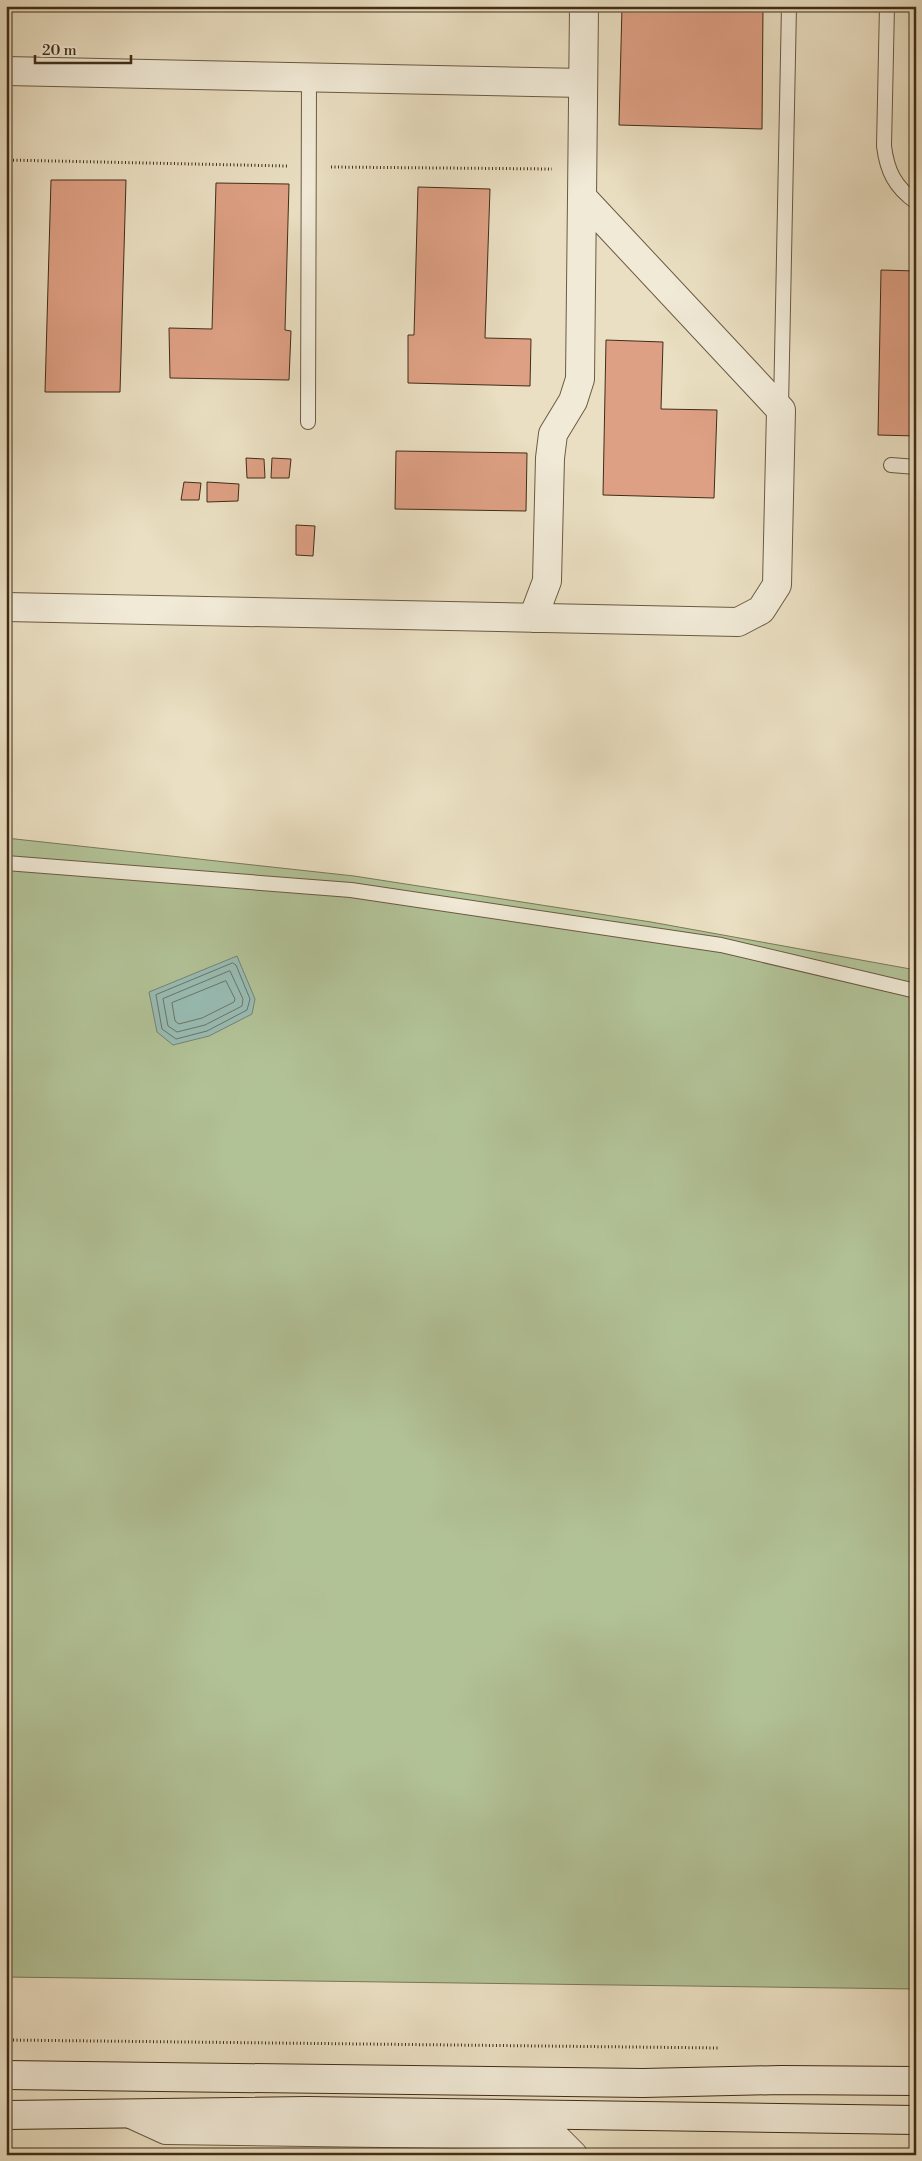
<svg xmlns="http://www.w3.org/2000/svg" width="922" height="2161" font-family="'Libre Bodoni',serif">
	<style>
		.green { fill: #b2c297; stroke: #7a7857 }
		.water { fill: #98bcb4; stroke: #758375 }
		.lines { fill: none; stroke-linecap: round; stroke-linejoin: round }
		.shore { stroke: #6c7466; stroke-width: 1 }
		.building { fill: #dea084; stroke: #412d17 }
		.lane-casing { stroke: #6b5a42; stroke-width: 16 }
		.street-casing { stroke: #6b5a42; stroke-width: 30 }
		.secondary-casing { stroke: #412d17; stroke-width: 30 }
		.path { stroke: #412d17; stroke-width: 3; stroke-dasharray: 1 2.5; stroke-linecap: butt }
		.lane { stroke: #f1ead7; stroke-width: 14 }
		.street { stroke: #f1ead7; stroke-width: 28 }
		.secondary { stroke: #f1ead7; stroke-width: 28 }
	</style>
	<rect width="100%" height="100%" fill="#eadfc2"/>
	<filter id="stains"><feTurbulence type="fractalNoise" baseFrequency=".004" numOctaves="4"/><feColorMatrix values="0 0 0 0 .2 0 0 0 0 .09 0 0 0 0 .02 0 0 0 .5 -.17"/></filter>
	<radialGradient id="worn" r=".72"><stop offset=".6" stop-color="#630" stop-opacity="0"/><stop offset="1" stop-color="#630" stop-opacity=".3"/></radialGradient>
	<path class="green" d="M6,838L354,876L651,922L916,970V1989L6,1977Z"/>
	<path class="water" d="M237,956L255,999L252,1014L209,1036L173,1045L157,1032L149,992Z"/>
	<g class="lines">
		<path class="shore" d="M233,963L236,965L250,999L247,1010L207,1031L176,1039L162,1029L156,995Z
			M230,971L243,999L242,1006L205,1025L177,1032L168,1026L163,999Z
			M226,981L235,999L234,1002L202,1018L179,1024L175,1021L172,1003Z"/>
	</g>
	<path class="building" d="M622,6H763L762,129L619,125Z
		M913,6H916V167H913Z
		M51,180H126L120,392H45Z
		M216,183L289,184L285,330L291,331L289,380L170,378L169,328L212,329Z
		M418,187L490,189L485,338L531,339L530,386L408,383V335H414Z
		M881,270L916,271V436L878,435Z
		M606,340L663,342L661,409L717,410L714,498L603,495Z
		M396,451L527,453L526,511L395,509Z
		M246,458L264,459L265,478H247Z
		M272,458L291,459L289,478H271Z
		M184,482L201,483L199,500H181Z
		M207,482L239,484L238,501L207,502Z
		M296,525L315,526L313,556L296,555Z"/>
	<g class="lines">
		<g class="lane-casing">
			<path id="lane" d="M887,6L884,146C887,171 895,187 916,202
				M781,407L789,6
				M308,422L309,77
				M891,465L916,467
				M6,863L351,890L721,945L916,991"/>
		</g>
		<g class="street-casing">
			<path id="street" d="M6,71L583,83
				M6,607L738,622L761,610L777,585L781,410L582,197L584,6
				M533,618L547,581L550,458L553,434L573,401L580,379L582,197
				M131,2114L166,2130L522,2135L557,2139L573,2155"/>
		</g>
		<g class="secondary-casing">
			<path id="secondary" d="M6,2075L643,2083L781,2080L916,2081
				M6,2115L307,2111L916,2120"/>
		</g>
		<path class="path" d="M6,160L287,166
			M331,167L552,169
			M6,2040L720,2048"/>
		<use href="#lane" class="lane"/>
		<use href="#street" class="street"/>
		<use href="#secondary" class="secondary"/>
	</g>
	<rect width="922" height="2161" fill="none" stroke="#eadfc2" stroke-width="25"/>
	<rect x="8" y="8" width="907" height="2146" fill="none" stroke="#412d17" stroke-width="2.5"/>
	<rect x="12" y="12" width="897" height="2136" fill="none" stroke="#412d17"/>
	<path d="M35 55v8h96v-8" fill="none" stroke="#412d17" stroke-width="2.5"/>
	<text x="42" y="55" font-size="15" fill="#412d17" stroke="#f1ead7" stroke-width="4" paint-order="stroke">20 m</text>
	<rect width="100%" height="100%" filter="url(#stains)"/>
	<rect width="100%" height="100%" fill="url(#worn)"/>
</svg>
